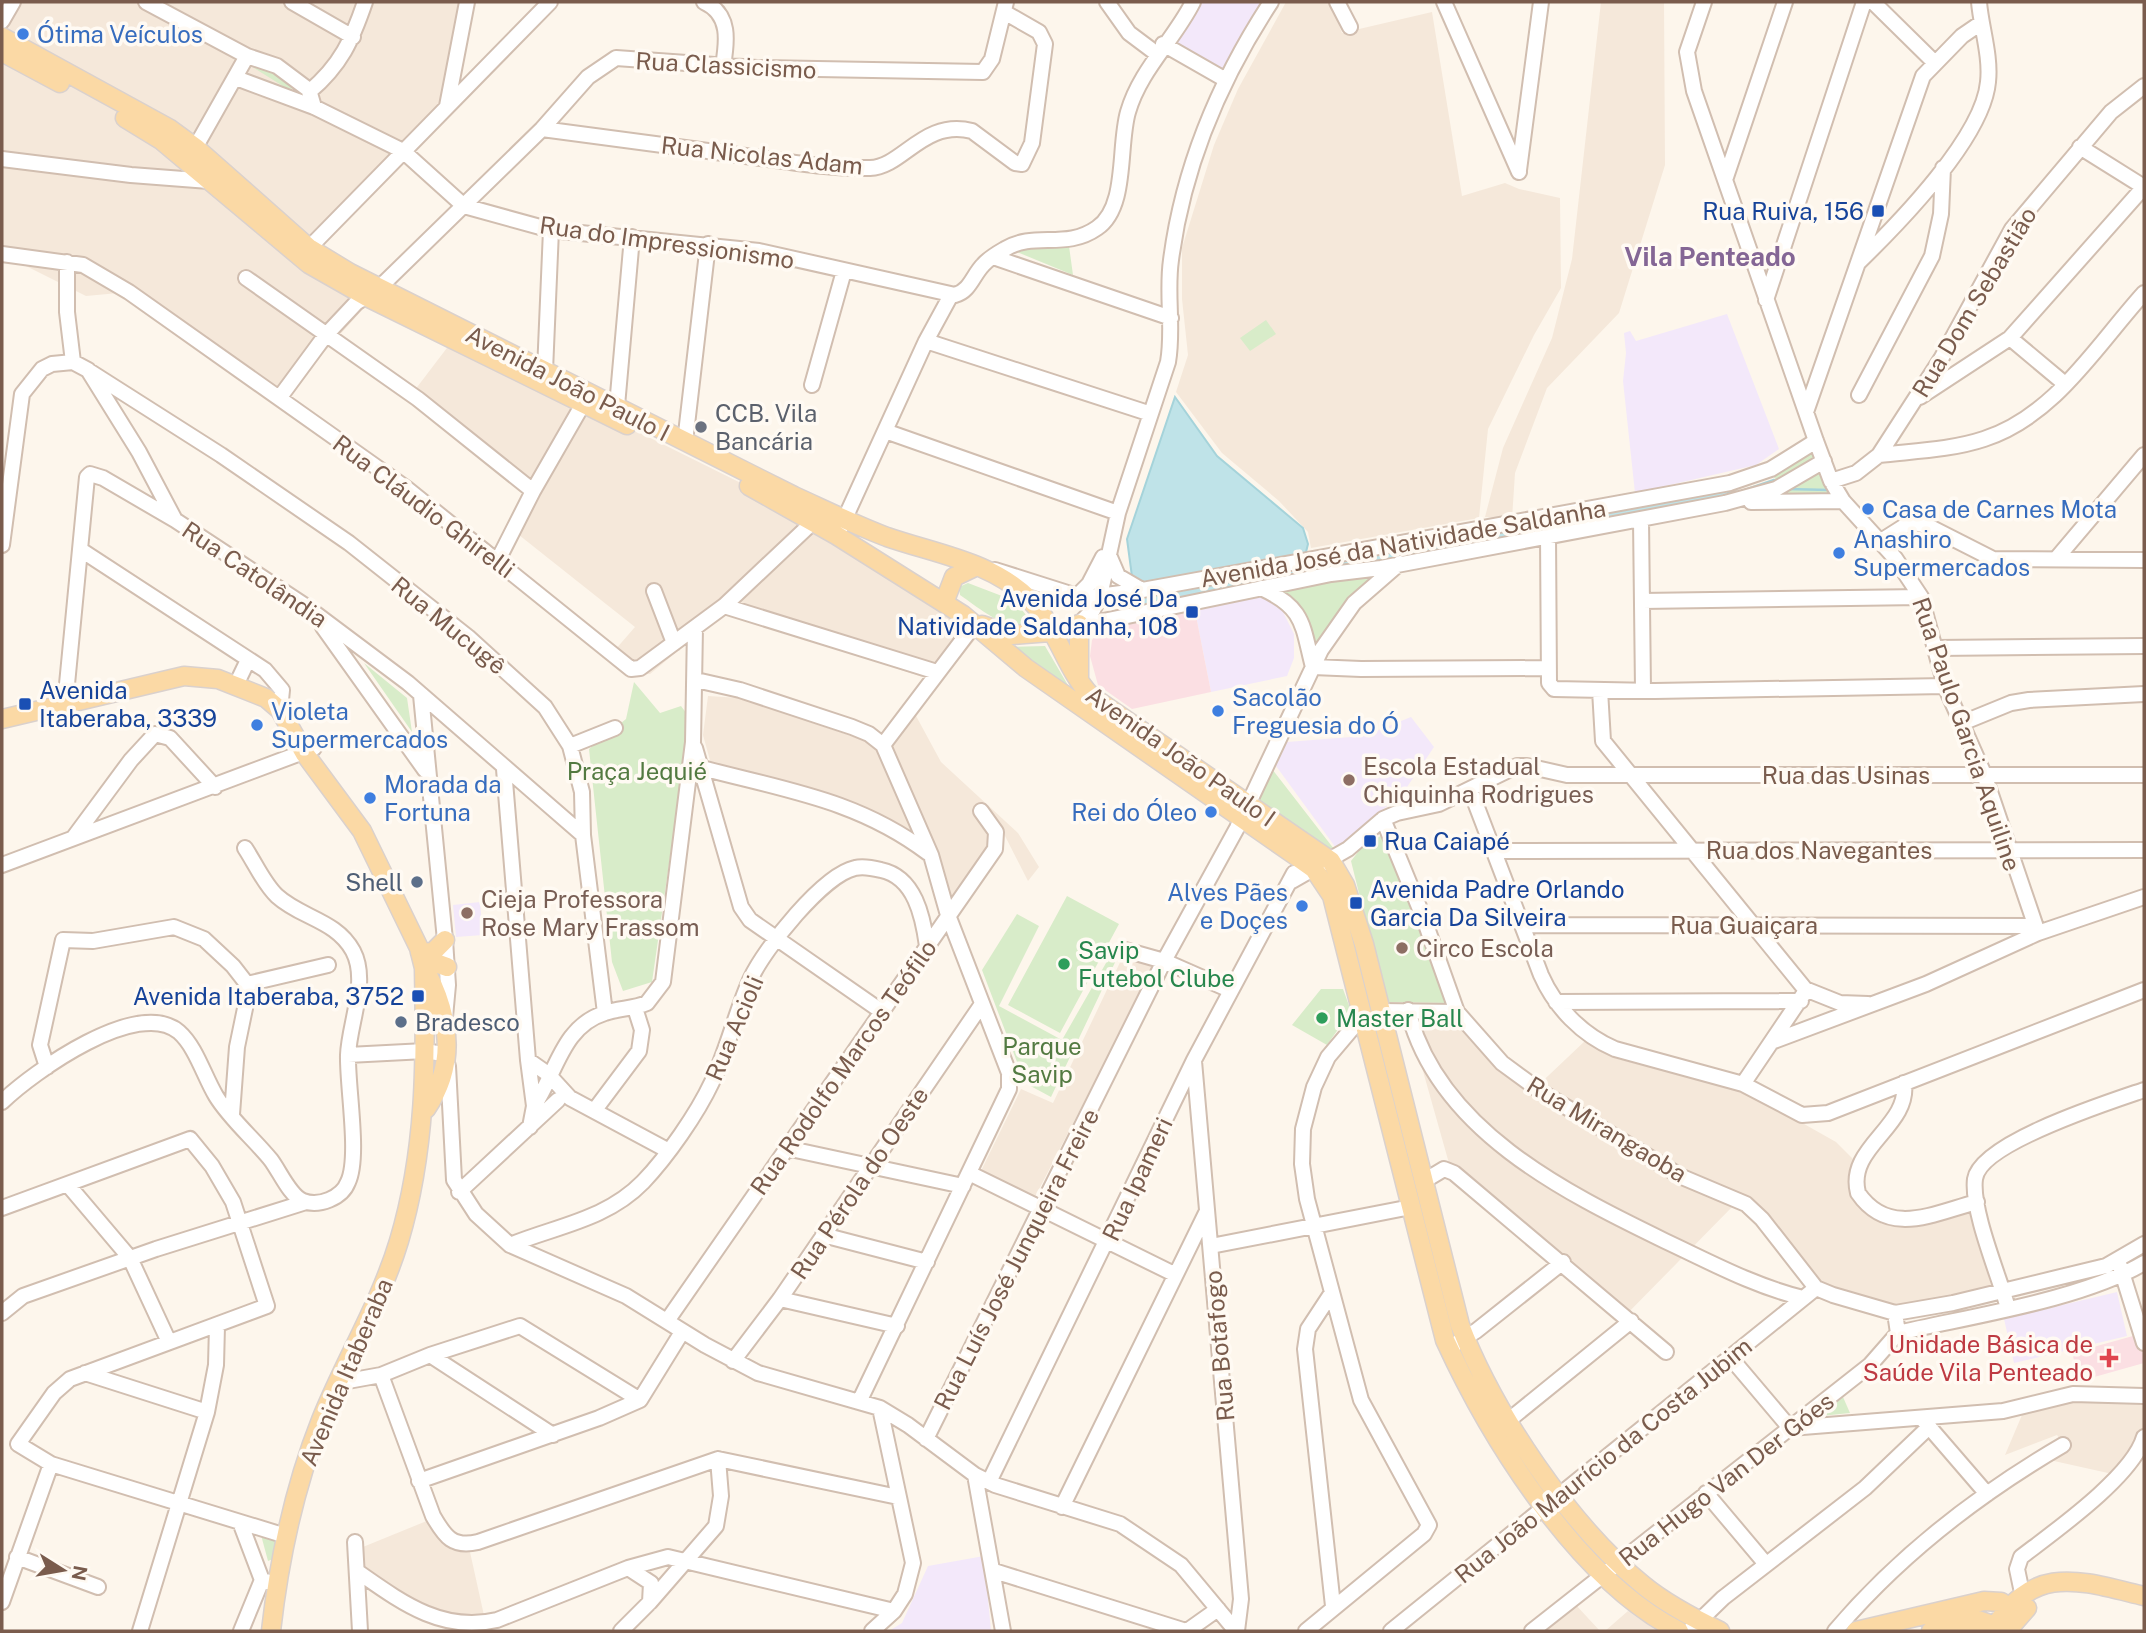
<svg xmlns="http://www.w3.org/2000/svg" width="2146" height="1633" font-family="'Public Sans',sans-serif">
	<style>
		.residential { fill: #f5e8da }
		.education { fill: #f3e8fa }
		.medical { fill: #fbdfe3 }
		.green { fill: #d8ecc9 }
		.water { fill: #bfe3e8; stroke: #a5d3da; stroke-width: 2 }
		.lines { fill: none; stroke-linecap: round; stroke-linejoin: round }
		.stream { stroke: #a5d3da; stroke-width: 2.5 }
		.canal { stroke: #bfe3e8; stroke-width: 10 }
		.minor-casing { stroke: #d1beb0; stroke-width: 18 }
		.major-casing { stroke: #dad1cd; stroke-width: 21 }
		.minor { stroke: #fff; stroke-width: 14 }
		.major { stroke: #fbd9a5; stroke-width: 18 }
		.shop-dot { fill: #3f7fe0; stroke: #fffaf3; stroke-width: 2.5 }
		.transit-dot { fill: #1a4fb4; stroke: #fffaf3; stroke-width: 2.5 }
		.worship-dot { fill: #6b7280; stroke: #fffaf3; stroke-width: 2.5 }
		.education-dot { fill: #8d6e63; stroke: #fffaf3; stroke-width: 2.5 }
		.service-dot { fill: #5c6f8a; stroke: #fffaf3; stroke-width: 2.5 }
		.leisure-dot { fill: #2e9e5b; stroke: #fffaf3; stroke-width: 2.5 }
		.health-dot { fill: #e0444e; stroke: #fffaf3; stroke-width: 2.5 }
		.labels { text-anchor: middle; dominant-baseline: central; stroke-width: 7; stroke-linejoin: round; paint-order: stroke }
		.shop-label { font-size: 24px; fill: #366cbe; stroke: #fffaf3; text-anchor: start }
		.street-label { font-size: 24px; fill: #7a5c4d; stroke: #fffaf3 }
		.transit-label { font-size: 24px; fill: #164399; stroke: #fffaf3; text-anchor: end }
		.worship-label { font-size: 24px; fill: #5b616d; stroke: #fffaf3; text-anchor: start }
		.education-label { font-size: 24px; fill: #785e54; stroke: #fffaf3; text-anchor: start }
		.park-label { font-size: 24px; fill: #537a41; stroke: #fffaf3 }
		.service-label { font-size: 24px; fill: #4e5e75; stroke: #fffaf3; text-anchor: end }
		.leisure-label { font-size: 24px; fill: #27864d; stroke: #fffaf3; text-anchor: start }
		.health-label { font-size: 24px; fill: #be3a42; stroke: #fffaf3; text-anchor: end }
		.neighbourhood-label { font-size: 26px; font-weight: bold; fill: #846695; stroke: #fffaf3 }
	</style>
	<rect width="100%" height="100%" fill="#fdf6ec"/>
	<path class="residential" d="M2,2H468L446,97L378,181L312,245L382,288L299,380L282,395L129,292L86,296L2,254Z
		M1286,2H1330L1342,33L1432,12L1462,196L1505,183L1519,189L1560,198L1561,288L1534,335L1488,429L1479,518L1311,548L1308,532L1279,501L1222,453L1176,392L1188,355L1182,299V248L1214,145L1238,89Z
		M1601,2H1664L1665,165L1619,313L1547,388L1515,473L1512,519L1485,517L1503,448L1552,338L1572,259Z
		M453,340L787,506L978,636L940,683L726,611L650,674L629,675L608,658L635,627L519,535L539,491L408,399Z
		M708,696L740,698L886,748L915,714L941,762L1018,833L1039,867L1028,881L1004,834L1000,853L952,920L927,856L840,810L727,782L711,764L703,735Z
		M1124,954L1155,964L1034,1199L980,1173L1021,1089L1053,1103Z
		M1408,1018H1458L1493,1062L1530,1093L1586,1040L1615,1058L1751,1094L1836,1142L1862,1168L1858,1201L1882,1224L1915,1227L1978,1211L2001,1298L1904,1320L1817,1298L1761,1223L1734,1205L1621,1320L1454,1181Z
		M2080,1398L2144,1404V1444L2126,1477L2045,1459L2066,1448L2057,1435L2005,1455L2022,1415L2046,1405Z
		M434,1518L451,1550L470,1552L487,1629H451L426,1620L360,1579L358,1549Z
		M1575,1604L1600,1631H1542Z
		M1628,1611L1657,1631H1605Z"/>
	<path class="education" d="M1194,2H1264L1223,72L1172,41Z
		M1727,314L1779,449L1756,465L1635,493L1623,381L1626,353L1624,333L1630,331L1636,341Z
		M1265,596L1282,610L1294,634V658L1287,676L1211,692L1195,611Z
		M1411,717L1434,747L1403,793L1336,848L1276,766L1287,742L1364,736Z
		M480,902L483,935L456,937L453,905Z
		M2117,1292L2127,1336L2014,1363L2004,1319Z
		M984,1556L991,1631H889L902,1623L928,1566Z"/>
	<path class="medical" d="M1195,611L1211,692L1132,709L1098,685L1090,656L1092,640L1101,630Z
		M2140,1334L2144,1363L2080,1381L2072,1353Z"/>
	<path class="green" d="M254,58L295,80L294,89L286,88L251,66Z
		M1069,246L1073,275L1017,252L1016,248Z
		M1266,320L1276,334L1250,351L1240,338Z
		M1816,449L1835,493L1777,496L1780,486L1774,477Z
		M1383,574L1346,605L1315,651C1312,619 1301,605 1274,589Z
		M968,583L1015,601L1033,624C1006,633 981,609 960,595L959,587Z
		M1045,646L1069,687L1002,647Z
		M364,663L407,698L412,732Z
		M634,682L660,713L681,706L690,718L652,982L623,991L612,962L589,749L626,719Z
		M1272,769L1334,849L1326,847L1257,801Z
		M1384,834L1450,1003L1386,1002L1351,861L1362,847Z
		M1067,896L1119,924L1060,1033L1008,1005Z
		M1017,914L1039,926L999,1006L1062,1040L1114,949L1119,954L1051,1097L1025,1083L982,970Z
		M1321,989H1343L1351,1011L1327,1045L1292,1025Z
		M1843,1397L1850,1413L1821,1416L1822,1414Z
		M261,1535L282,1541L278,1557L268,1561Z"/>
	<path class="water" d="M1175,397L1217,456L1303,528L1308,544L1306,552L1298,557L1133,584L1127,539Z"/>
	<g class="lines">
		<path class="stream" d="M1787,489L1829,490
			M1722,492H1739L1774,480"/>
		<path class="canal" d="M1336,567L1506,537L1722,492
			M1131,604L1300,574"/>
		<g class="minor-casing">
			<path id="minor" d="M146,2L247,56L277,66L309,90L314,107
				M292,2L353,37
				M704,2C731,14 727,42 723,66
				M1107,2L1129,33L1157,54
				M1337,2L1350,27
				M1444,2L1519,172
				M1704,2L1687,52L1694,91L1816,441L1831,481L1843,501L1895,558L1921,597L1945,686L1984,774L2038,933
				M1873,2L1935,63
				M2,21L13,2
				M1163,44L1226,80
				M236,78L314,107L403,151L464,206L551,230L759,251L955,295C970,291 973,275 983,265C989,258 998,253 1005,249C1034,231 1066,250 1097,228C1128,207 1118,146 1128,112C1140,70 1174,40 1193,2
				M309,92C341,65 352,40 365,2
				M447,106L467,2
				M542,129C612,138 683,148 753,157C791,162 831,169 870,168C903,167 923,119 972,131L1015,163L1022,164L1032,143L1045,44L1039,32L1004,12
				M2080,147L2144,187
				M191,155L247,56
				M2,159L131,175L209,181
				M1519,170L1541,2
				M1726,177L1785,2
				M309,248L550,2
				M2,254L83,265L129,292L406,488L631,669L640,668L724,606L813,522
				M993,257L1171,318
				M67,262V312L73,362
				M1859,262C1899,223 1983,137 1988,82C1991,56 1981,27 1979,2
				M246,278L418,399L533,491
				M1766,300L1864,2
				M2010,338L2065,384
				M926,341L1148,413
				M89,371L221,455L349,543L468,637L545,707L570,746L582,792L583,835L605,1013
				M545,371L551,230
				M812,385L844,271
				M1859,395L1932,256L1941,214L1943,168
				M280,397L325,336L356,303L379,288L542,129L588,77L616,58L757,68L983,72L992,59L1006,2
				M1920,397L2010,338L2144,187
				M617,406L632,237
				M1806,412L1923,76L1962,36L1981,23
				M885,431L1118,513
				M685,442L708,244
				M1879,455C1913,451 1951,450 1984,439C2055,416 2096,346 2144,293
				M1831,481L1856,473L1879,455L1941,359L2012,229L2111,112L2144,86
				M1751,502L1843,501
				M1641,520L1643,690
				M841,527L926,341L951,295
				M1548,535L1549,683L1554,689L1655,691L1945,686
				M1881,541L1911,522L1930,527L1993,559L2144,560
				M2,545L22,394L42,369L52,364L73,362L88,370L139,452L175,520L304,605L408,683L583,835
				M81,550L265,670L282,690L280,710
				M1109,555L1118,576L1142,590
				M2056,559L2144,455
				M498,560L533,491L583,404
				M995,570L1077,596L1090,597L1137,591L1730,483L1771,469L1816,441
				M1261,588C1305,608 1302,625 1313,667
				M654,591L674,643
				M1077,596L1089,584L1103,557
				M1642,601L1921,597
				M724,606L937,672
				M1079,624L1093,610L1100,596L1118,513L1168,362C1174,328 1166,294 1171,260C1183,168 1220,80 1271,2
				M323,627L425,770
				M1050,632L1331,574L1381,568L1725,503L1776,489L1824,461
				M1936,648L2144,646
				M1313,667L1361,669L1549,668
				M696,680L740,690L852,727L869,734L883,745L931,855L948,915L1009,1073V1089L859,1402
				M236,685L248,660
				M1600,690L1603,741L1805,989L1840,1003L1868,1004
				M421,695L445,940L448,985L445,1017
				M65,705L87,477L90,474L103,478L175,520
				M1962,723L2011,703L2029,700L2144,694
				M883,745L974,625
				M570,746L615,728
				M695,748L741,907L750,920L881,1011
				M702,768C785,790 858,800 928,853
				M504,769L528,1060
				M1470,789L1541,975C1555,1007 1582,1035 1615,1049L1743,1084L1802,1115L1828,1113L2144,990
				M1383,819L1424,919L1457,1012
				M74,837L131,760L155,734L170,738L215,787
				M1494,851L2144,850
				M2,865L314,748
				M1292,881L1348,849L1383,819L1397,813L1439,804L1517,766H1527L1567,775H2144
				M1522,925L2035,926
				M1125,950L1164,961L1230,990
				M247,984L328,965
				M1556,1002L1801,1001
				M1408,1010C1437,1129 1564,1192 1665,1241C1710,1262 1754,1286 1803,1298
				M1381,1011L1457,1012L1502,1063L1543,1093L1682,1177L1746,1204L1762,1219L1816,1288L1833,1295L1895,1313L1953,1303L2106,1266L2144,1244
				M1774,1041L1926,984L2038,933L2144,897
				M348,1055L425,1051L437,1053
				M1194,1061L1241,1599L1237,1631
				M448,1066L454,1180L476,1214L510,1245L626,1296L705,1345L758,1373L880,1408L908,1425L975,1475L995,1485L1120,1524L1181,1565L1236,1631
				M47,1067L40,1045L63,940L93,941L174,927L204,939L233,966L247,984L248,994L237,1047L232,1114
				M1904,1083C1910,1127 1846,1147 1858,1193C1889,1238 1934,1213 1977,1202
				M1743,1084L1803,995
				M2,1102C33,1072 138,997 179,1032C196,1047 204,1076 216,1096C230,1119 254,1139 271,1160C280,1172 290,1196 303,1201C319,1207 342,1198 348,1182C360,1157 347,1086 348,1055C349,1024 369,981 353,951C336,920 301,918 277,896C264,884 255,863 245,848
				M534,1106C556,1074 562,1026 605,1013C619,1008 633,1009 647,1003L663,982L693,742L695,628
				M594,1111L639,1051L642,1030L635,1008
				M530,1127L534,1106L528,1060L548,1074L570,1098L667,1150
				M786,1148L963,1186
				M969,1173L1174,1274
				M1424,1181L1444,1169L1454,1173L1666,1352
				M69,1186L130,1258L169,1342
				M459,1192L558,1100
				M2,1208L190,1139L212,1166L233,1202L267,1306L70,1379L54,1393L18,1444L51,1464L286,1536
				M823,1235L927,1262
				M510,1245C556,1226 606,1220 643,1182C667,1157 697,1114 712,1082C728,1048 736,1011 751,978C765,948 823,875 855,868C863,866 873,868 881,870C915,877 923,917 927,946
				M1211,1246L1411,1207
				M2120,1266L2144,1343
				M1331,1294L1308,1329L1305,1349L1333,1606
				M780,1299L897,1326
				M2008,1308C1999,1276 1971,1210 1975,1179C1980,1143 2109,1102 2144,1090
				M2,1313L23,1296L156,1249L306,1202
				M667,1321L995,849L996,832L981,811
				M1898,1333C1971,1316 2081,1300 2144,1263
				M1449,1348L1476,1331L1563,1262
				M430,1355L553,1435
				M1730,1357L1790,1428L2003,1411L2073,1394L2144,1396
				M733,1361L780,1299L982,1004
				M85,1373L207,1412
				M381,1375L433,1516C445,1537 453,1548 478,1542L718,1459L898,1497
				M337,1383L381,1375L430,1355L520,1326L640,1400
				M1509,1420L1631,1321
				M1924,1421L1987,1494
				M926,1439L1164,961L1237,828L1321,650L1354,603L1400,563
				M975,1475L1003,1631
				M419,1481L599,1418L640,1400L682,1332
				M989,1482L1194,1060L1294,873
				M1706,1493L1765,1563
				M1062,1507L1207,1211
				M240,1522L262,1580
				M355,1542L360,1631
				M17,1557L98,1587
				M628,1568L651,1583L650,1602
				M994,1571L1186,1631
				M358,1572C401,1602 442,1633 497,1620L628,1568L668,1557L894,1611
				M2021,1588L2017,1569L2021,1557C2055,1531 2133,1476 2144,1437
				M2,1602L51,1464
				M140,1631L207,1412L216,1365L217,1326
				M241,1631L262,1580L277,1584
				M621,1631L650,1602L716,1526L721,1496L718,1459
				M872,1631L894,1611L905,1594L913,1563L880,1408
				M1187,1631L1218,1609
				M1306,1631L1424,1534L1429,1525L1361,1400L1307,1199L1302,1164L1303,1129L1314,1087L1328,1057L1361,1018
				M1391,1631L1816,1288
				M1532,1631L1870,1365L1898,1333L1895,1313
				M1689,1631L1723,1598L1865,1488L1929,1427
				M1835,1631C1898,1557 1979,1494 2063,1445"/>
		</g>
		<g class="major-casing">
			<path id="major" d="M2,37L170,129L196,148L309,248L350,273L794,496C825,510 855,525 887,537C936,554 994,562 1031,601C1057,628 1065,668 1091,696L1331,861L1345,885L1364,944L1460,1325C1494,1413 1569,1525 1643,1585C1666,1604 1693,1618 1720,1631
				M2,52L60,83
				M125,118L161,140L309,264L367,297L627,425
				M749,486L836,535L963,615L1026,668L1296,856L1314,869L1332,896L1445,1340C1491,1440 1578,1580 1679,1631
				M944,603L954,577L977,566
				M1079,624V677
				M982,625L1012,635L1050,632
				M2,719L184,676L218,679L266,698L280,710L305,754L362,831L419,948L424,968C426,1061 426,1151 399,1241C380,1304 345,1360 321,1420C294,1488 279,1560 271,1631
				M420,953L433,952L445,940
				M424,968L436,963L447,967
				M426,971C450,1017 457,1064 426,1109
				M1856,1631L1984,1601L2001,1602L2020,1615
				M1931,1631L1978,1620L2004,1629
				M1992,1631C2034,1563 2077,1580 2144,1596
				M2007,1631L2027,1608"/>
		</g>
		<use href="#minor" class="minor"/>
		<use href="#major" class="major"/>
	</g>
	<g class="shop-dot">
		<circle cx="23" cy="34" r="7"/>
		<circle cx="1868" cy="509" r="7"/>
		<circle cx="1839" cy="553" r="7"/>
		<circle cx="1218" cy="711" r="7"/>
		<circle cx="257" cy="725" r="7"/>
		<circle cx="370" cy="798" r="7"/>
		<circle cx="1211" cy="812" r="7"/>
		<circle cx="1302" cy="906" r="7"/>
	</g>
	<g class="transit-dot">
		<rect x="1871" y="204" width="14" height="14" rx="3.5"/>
		<rect x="1185" y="605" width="14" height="14" rx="3.5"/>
		<rect x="18" y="697" width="14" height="14" rx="3.5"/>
		<rect x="1363" y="834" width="14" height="14" rx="3.5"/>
		<rect x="1349" y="896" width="14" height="14" rx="3.5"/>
		<rect x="411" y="989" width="14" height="14" rx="3.5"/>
	</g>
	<circle class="worship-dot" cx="701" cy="427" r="7"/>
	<g class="education-dot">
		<circle cx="1349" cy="780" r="7"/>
		<circle cx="467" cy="913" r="7"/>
		<circle cx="1402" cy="948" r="7"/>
	</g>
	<g class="service-dot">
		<circle cx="417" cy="882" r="7"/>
		<circle cx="401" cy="1022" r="7"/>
	</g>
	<g class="leisure-dot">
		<circle cx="1064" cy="964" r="7"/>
		<circle cx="1322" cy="1018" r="7"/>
	</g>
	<path class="health-dot" d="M2105.5 1347.5h7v7h7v7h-7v7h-7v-7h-7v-7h7z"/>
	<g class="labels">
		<g class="shop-label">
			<text x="37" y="34">Ótima Veículos</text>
			<text x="1882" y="509">Casa de Carnes Mota</text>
			<text x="1853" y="539">Anashiro<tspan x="1853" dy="28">Supermercados</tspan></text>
			<text x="1232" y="697">Sacolão<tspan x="1232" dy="28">Freguesia do Ó</tspan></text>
			<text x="271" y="711">Violeta<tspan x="271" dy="28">Supermercados</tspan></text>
			<text x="384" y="784">Morada da<tspan x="384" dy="28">Fortuna</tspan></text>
			<text x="1197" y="812" text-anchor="end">Rei do Óleo</text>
			<text x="1288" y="892" text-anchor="end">Alves Pães<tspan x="1288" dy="28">e Doçes</tspan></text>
		</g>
		<g class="street-label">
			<text transform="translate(726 65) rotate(3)">Rua Classicismo</text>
			<text transform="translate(762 155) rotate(6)">Rua Nicolas Adam</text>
			<text transform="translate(667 242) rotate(8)">Rua do Impressionismo</text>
			<text transform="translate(1974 302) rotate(-59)">Rua Dom Sebastião</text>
			<text transform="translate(568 383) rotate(27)">Avenida João Paulo I</text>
			<text transform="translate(424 506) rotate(37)">Rua Cláudio Ghirelli</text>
			<text transform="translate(1403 543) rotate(-10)">Avenida José da Natividade Saldanha</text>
			<text transform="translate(255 574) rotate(34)">Rua Catolândia</text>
			<text transform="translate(449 625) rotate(39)">Rua Mucugê</text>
			<text transform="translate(1967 734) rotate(71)">Rua Paulo Garcia Aquiline</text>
			<text transform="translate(1181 756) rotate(35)">Avenida João Paulo I</text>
			<text x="1846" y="775">Rua das Usinas</text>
			<text x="1819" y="850">Rua dos Navegantes</text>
			<text x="1744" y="925">Rua Guaiçara</text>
			<text transform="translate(734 1028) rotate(-67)">Rua Acioli</text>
			<text transform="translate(843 1067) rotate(-55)">Rua Rodolfo Marcos Teófilo</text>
			<text transform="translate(1607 1129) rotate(31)">Rua Mirangaoba</text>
			<text transform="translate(1137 1179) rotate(-65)">Rua Ipameri</text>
			<text transform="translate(859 1183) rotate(-56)">Rua Pérola do Oeste</text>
			<text transform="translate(1016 1259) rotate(-63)">Rua Luís José Junqueira Freire</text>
			<text transform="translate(1219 1346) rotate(-95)">Rua Botafogo</text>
			<text transform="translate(346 1372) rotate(-67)">Avenida Itaberaba</text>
			<text transform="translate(1603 1460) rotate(-39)">Rua João Maurício da Costa Jubim</text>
			<text transform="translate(1726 1479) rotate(-38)">Rua Hugo Van Der Góes</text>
		</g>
		<g class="transit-label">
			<text x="1864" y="211">Rua Ruiva, 156</text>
			<text x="1178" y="598">Avenida José Da<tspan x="1178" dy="28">Natividade Saldanha, 108</tspan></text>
			<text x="39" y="690" text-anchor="start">Avenida<tspan x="39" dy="28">Itaberaba, 3339</tspan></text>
			<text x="1384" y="841" text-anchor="start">Rua Caiapé</text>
			<text x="1370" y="889" text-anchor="start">Avenida Padre Orlando<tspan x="1370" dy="28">Garcia Da Silveira</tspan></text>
			<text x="404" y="996">Avenida Itaberaba, 3752</text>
		</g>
		<g class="worship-label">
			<text x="715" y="413">CCB. Vila<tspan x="715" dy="28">Bancária</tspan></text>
		</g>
		<g class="education-label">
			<text x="1363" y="766">Escola Estadual<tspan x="1363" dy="28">Chiquinha Rodrigues</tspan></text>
			<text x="481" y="899">Cieja Professora<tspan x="481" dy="28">Rose Mary Frassom</tspan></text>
			<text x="1416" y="948">Circo Escola</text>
		</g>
		<g class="park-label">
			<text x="637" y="771">Praça Jequié</text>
			<text x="1042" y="1046">Parque<tspan x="1042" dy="28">Savip</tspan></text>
		</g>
		<g class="service-label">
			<text x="403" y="882">Shell</text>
			<text x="415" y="1022" text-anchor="start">Bradesco</text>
		</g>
		<g class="leisure-label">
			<text x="1078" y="950">Savip<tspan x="1078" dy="28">Futebol Clube</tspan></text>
			<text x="1336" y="1018">Master Ball</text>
		</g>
		<g class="health-label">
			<text x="2093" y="1344">Unidade Básica de<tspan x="2093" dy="28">Saúde Vila Penteado</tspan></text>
		</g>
		<g class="neighbourhood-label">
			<text x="1710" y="256">Vila Penteado</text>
		</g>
	</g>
	<rect width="2146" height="1633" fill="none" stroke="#7a5c4d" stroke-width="7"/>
	<g transform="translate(63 1570) rotate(101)" stroke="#fffaf3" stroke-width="5" paint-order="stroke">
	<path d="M0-5L12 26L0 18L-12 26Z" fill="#7a5c4d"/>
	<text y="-10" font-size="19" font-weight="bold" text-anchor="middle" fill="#7a5c4d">N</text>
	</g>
</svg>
